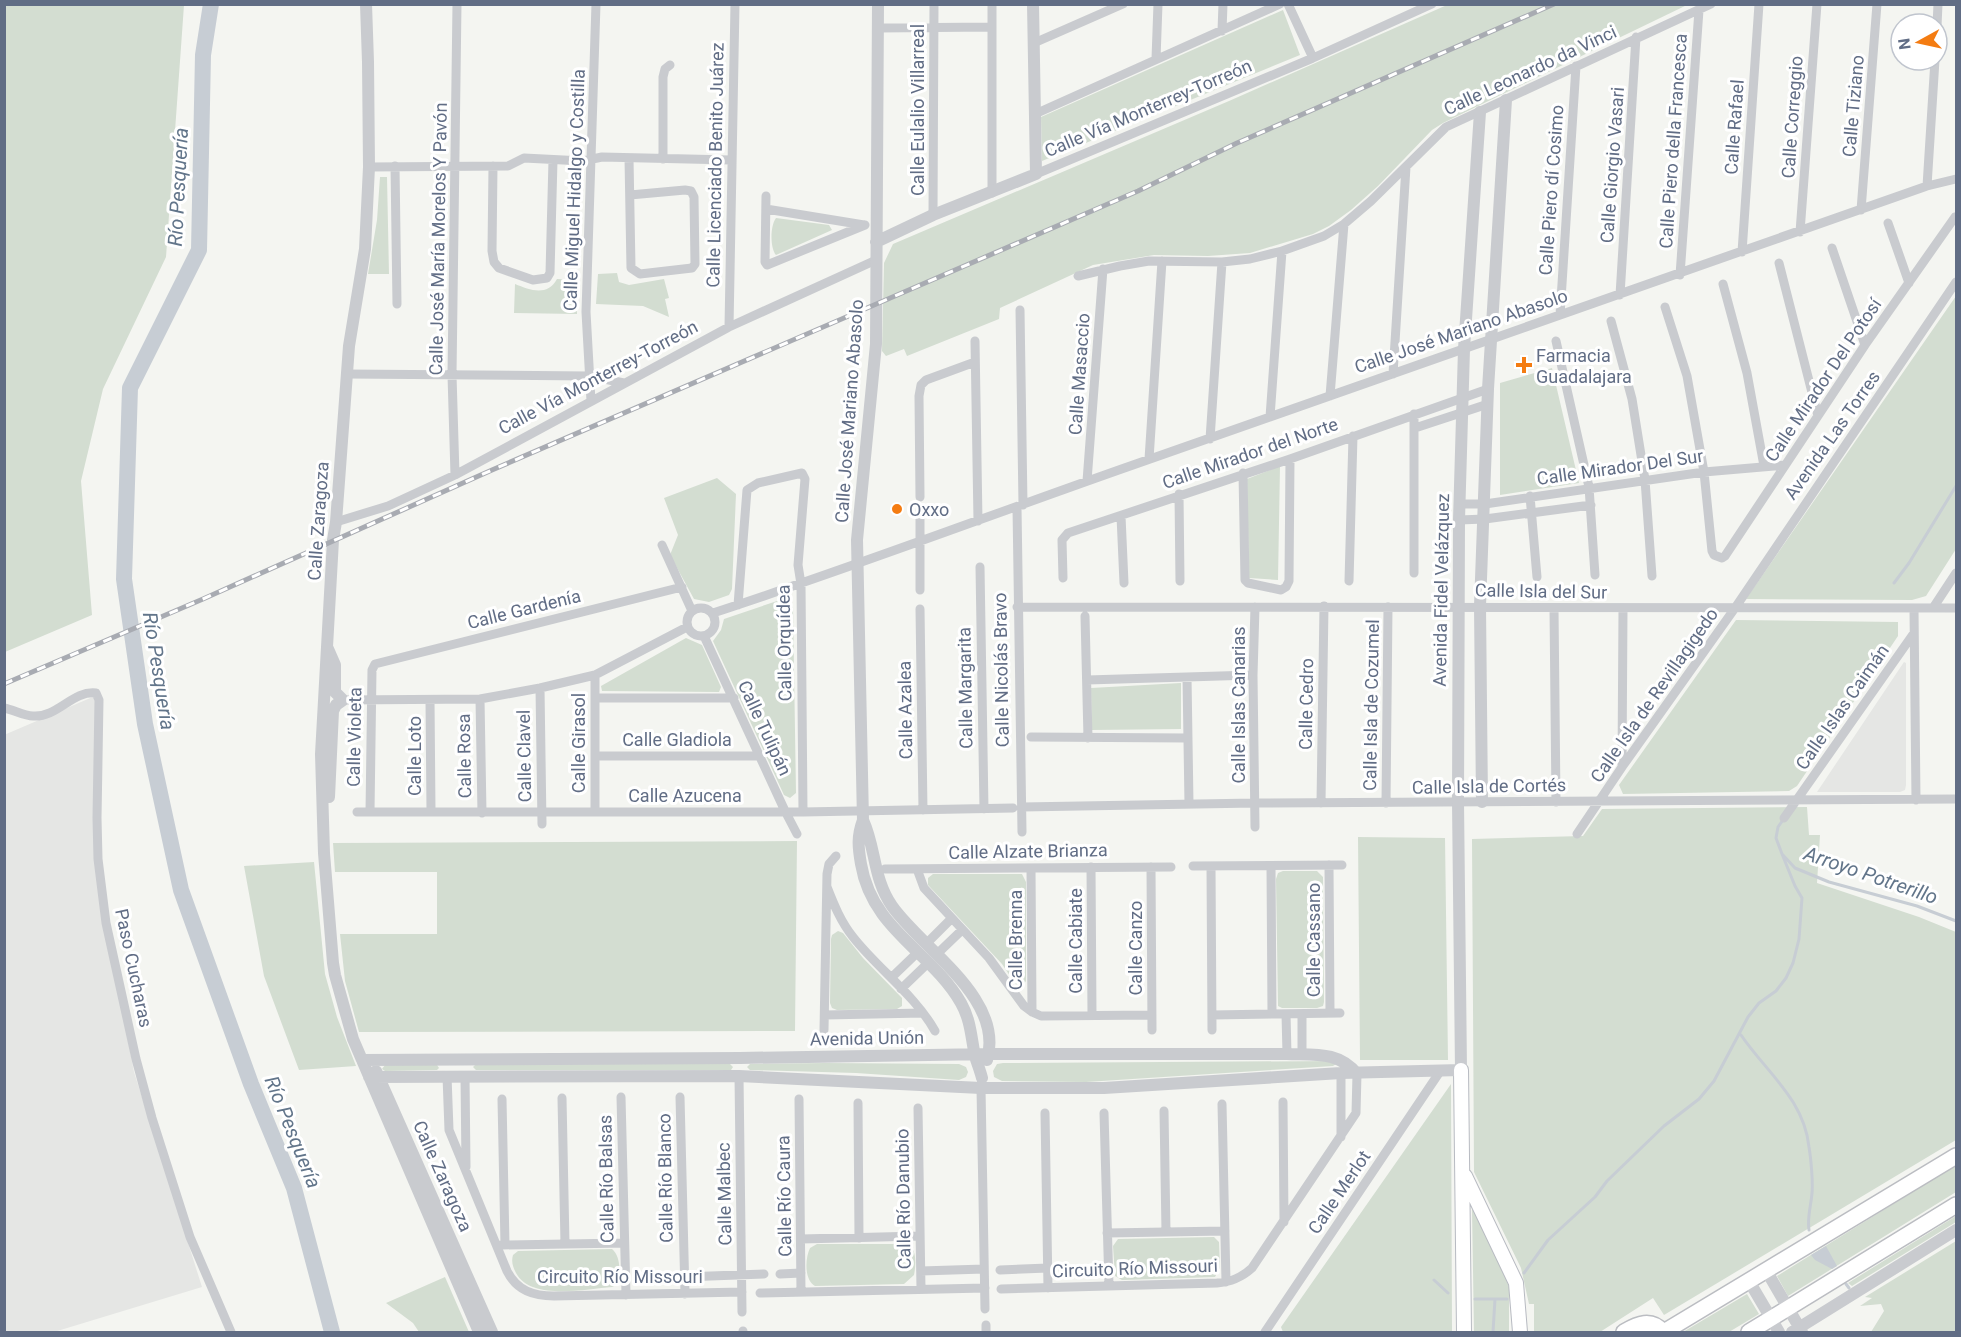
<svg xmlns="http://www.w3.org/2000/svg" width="1961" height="1337" font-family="Roboto,sans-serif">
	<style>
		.built { fill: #e5e6e4 }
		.green { fill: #d3ddd1 }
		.water { fill: #c7cdd4 }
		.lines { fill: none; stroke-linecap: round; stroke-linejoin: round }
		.stream { stroke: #c7cdd4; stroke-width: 3 }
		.river { stroke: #c7cdd4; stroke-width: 16 }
		.secondary-casing { stroke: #b8bbc2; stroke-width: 16 }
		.primary-casing { stroke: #bbbdc2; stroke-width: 18 }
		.minor { stroke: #c9cbcf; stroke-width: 9 }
		.tertiary { stroke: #c9cbcf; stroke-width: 12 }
		.secondary { stroke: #fff; stroke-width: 14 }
		.primary { stroke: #fff; stroke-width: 15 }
		.rail-casing { stroke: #a8abb2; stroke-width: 5 }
		.rail { stroke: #fff; stroke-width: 3; stroke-dasharray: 9; stroke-linecap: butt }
		.poi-dot { fill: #f47c12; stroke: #fff; stroke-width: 2 }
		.labels { text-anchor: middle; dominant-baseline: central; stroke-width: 6; stroke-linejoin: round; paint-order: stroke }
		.street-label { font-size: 18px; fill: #616d85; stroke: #fff }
		.poi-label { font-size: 18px; fill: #616d85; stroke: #fff; text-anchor: start }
		.water-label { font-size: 20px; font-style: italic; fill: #62758a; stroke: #fff }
	</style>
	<rect width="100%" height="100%" fill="#f4f5f1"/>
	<path class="built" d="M1904,662L1906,663V785L1905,790L1900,792H1817Z
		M95,696L101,901L134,1072L202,1287L54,1332H5L4,735Z"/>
	<path class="green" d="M5,4L184,5L166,257L103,389L81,481L92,615L5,652Z
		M1447,5H1687L1443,123L1432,130L1378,186L1351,210L1329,226L1313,234L1250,253L1208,256L1154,255L1093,265L1000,308L999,319L907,356L904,349L886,356L882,351L884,263L893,244L1229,101Z
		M1283,10L1300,55L1042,161L1041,117Z
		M380,177H387L389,274H368L377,220Z
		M776,218L829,225L832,230L776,255C770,248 770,226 776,218Z
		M617,273L619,282L629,285L664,279L669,298L665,299L669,317L643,306L596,304L598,274Z
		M557,279L577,280V314L514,313L515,284C530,290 547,297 557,279Z
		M1956,296V549L1926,596L1912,600L1746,599Z
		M1552,368L1579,483L1500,495V383Z
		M1280,466L1278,580L1249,578L1247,479Z
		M717,478L736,494L732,589L729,595L709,602L694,599L670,555L678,535L664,498Z
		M783,599L790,600L793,606L796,793L790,798L784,795L713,641L721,630L724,619Z
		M1736,620L1898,622V636L1797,786L1789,791L1623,794L1619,785Z
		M686,638L702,645L721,687L719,692L602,691L601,686Z
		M1181,683V729L1092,730L1091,688Z
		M1807,807L1809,835H1820L1817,883L1919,917L1956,932V1140L1664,1315L1653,1298L1600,1332H1534V1304H1529L1521,1268L1474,1172L1472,839L1583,836L1602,809Z
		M1358,837L1445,838L1448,1060H1360Z
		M797,841L795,1031L359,1032L345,981L340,934H437V872H335L333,843Z
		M314,862L325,974L337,1017L356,1066L299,1070L264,976L244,866Z
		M1283,871H1317L1323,877L1324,1002L1323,1006L1317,1008H1282L1278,1006L1276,879L1278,873Z
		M933,874H1022L1026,882V981L1024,984L1016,985L1002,964L928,885V878Z
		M838,931L843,933L863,958L902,998V1006L897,1009L837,1010L832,1008L830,1003L831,939L832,935Z
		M1334,1061L1336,1064L1333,1066L1086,1082L1002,1081L994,1077L993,1071L997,1064L1003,1063Z
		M825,1063L959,1064L966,1067L968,1072L966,1077L959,1080L856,1073L750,1070L747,1067L750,1064Z
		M476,1064H730L733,1067L731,1070H476L473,1067Z
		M385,1065H437L439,1068L437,1070L385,1071L382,1069Z
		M1451,1084L1452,1332H1283L1281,1327Z
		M1956,1165V1192L1788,1296L1777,1276Z
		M1472,1209L1483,1226L1506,1279L1509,1287V1332H1474Z
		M1956,1216V1222L1852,1286L1848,1283Z
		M1214,1237L1219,1242L1220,1268L1215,1277L1122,1280L1115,1276L1113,1246L1118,1239Z
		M1956,1241V1332H1871L1884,1311L1881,1304L1860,1306L1872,1298L1865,1297Z
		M817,1244H908C917,1249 916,1265 914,1275L904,1284L815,1286C804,1280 805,1258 810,1248Z
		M612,1249C621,1256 621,1275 616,1285L612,1287C586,1289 531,1301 516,1273C513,1267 511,1262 513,1255L518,1251Z
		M445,1277L469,1332H419L413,1323L386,1303Z
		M1747,1294L1759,1314L1729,1332H1683Z"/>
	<path class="water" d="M1826,1246L1837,1266L1832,1269L1815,1260L1811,1255Z"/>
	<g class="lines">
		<path class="stream" d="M1894,583L1909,563L1956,486
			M1783,820L1778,827L1776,838L1782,854L1795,868L1829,882L1917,906L1956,921
			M1741,1035C1766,1072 1804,1099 1809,1147C1811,1159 1813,1182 1812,1193C1811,1206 1807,1217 1809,1230
			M1524,1273L1548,1240L1595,1197L1607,1181L1636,1153L1664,1126L1699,1099L1714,1081L1748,1017L1759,1003L1776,991L1786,978L1793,963L1799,939L1802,898L1795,886L1782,854
			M1434,1280L1448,1293
			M1846,1284L1849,1288
			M1475,1299H1507
			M1493,1332L1495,1299"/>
		<path class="river" d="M211,4L203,55L199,250L130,388L124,579L145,724L181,890L251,1084L294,1188L332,1332"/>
		<g class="secondary-casing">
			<path id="secondary" d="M1461,1070L1464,1332
				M1465,1176L1516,1283L1520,1332"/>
		</g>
		<g class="primary-casing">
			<path id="primary" d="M1624,1332C1638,1324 1651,1318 1663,1332
				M1664,1332L1956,1156
				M1749,1332L1956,1205"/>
		</g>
		<path class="minor" d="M1288,4L1313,58
			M1937,26L1938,4
			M878,28L992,27
			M1222,31L1223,4
			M1034,43L1123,4
			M1156,59L1158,4
			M1035,114L1280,4
			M629,158L631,268L640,274L692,268L695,264L694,197L691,191L685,190L630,195
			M663,159V77L665,69L670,65
			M395,166L397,304
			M493,166L492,251L494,262L499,268L533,280L547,278L550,273L553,160
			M369,167L508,166L524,158L583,161L602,157L731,160
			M1036,174L1313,58L1432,4
			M1927,186L1935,60
			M992,193V4
			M766,196L765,262L767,265L865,225
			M766,209L864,225
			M1861,210L1877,4
			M933,215L934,4
			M1888,223L1909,283
			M1800,232L1817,4
			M1832,248L1865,345
			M1742,252L1759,4
			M1779,263L1818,416
			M1680,275L1699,10
			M1078,276L1120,266L1149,261L1222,262L1250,259L1282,251L1324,236L1344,224L1371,201L1446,127L1711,4
			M1723,284L1747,373L1764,466
			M1620,295L1636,37
			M1665,307L1687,376L1704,472L1712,551L1714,555L1722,558L1725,556L1865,345L1955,217
			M1020,310L1023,505
			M1560,315L1576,66
			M1611,321L1632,399L1645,480L1652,576
			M729,327L735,4
			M975,341L978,521
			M1556,341L1589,487L1595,575
			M346,374L589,376L624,383
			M1393,374L1406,167
			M1330,396L1344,224
			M591,401L586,312L596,4
			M1270,417L1282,251
			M1415,428L1488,404
			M1210,439L1222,262
			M1149,459L1162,261
			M1243,473L1245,580L1248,583L1281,590L1286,587L1289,581L1290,459
			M455,475L452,375L457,4
			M1087,481L1103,269
			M1179,494L1180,581
			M1530,496L1537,577
			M920,497L919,396L921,385L926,380L975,362
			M1460,504H1485L1704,472L1785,465
			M1017,508L1022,832
			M1121,516L1124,583
			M1459,520L1485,519L1591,505
			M336,522L388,506L455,475L729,327L876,260
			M662,545L692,611
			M980,567L984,809
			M1414,573V414
			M1063,578L1062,540L1068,533L1290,459L1488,389
			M1349,581L1353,436
			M920,590V511
			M738,605L747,490L758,483L802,473L805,479L798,565L801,584L803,812
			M1017,607L1956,608
			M687 622a14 14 0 1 1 28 0a14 14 0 1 1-28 0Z
			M1554,608L1556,802
			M1933,608L1956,573
			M920,609L923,810
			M1914,609L1916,800
			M713,613C854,567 993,514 1133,465C1398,372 1663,280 1927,186L1956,179
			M1085,616L1088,738
			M704,636L785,811L797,834
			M595,675V811
			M1187,677L1189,804
			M1087,680L1253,675
			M540,688L542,824
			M595,698H734
			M480,699L482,813
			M343,700L480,699L540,688L595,675L687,627
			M430,700L431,811
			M4,708C14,710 24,716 33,716C57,718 73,690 96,693L99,700L97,818L98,859L106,923L136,1059L152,1118L190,1237L231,1332
			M1031,737L1187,738
			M595,756H760
			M1622,767L1623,609
			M1321,803L1324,606
			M1386,803L1388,607
			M1022,807L1255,803L1956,799
			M357,812H803L1013,808
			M370,812L372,670L375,664L682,587
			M1784,818L1914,633
			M1255,827L1253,675L1255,607
			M1577,834L1622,767L1735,608L1956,282
			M1329,865L1330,1013
			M1193,866L1342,865
			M1211,866L1212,1030
			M1271,866L1272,1014
			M1091,867L1092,1015
			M1151,867L1152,1030
			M1031,868L1032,1012
			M885,869L1171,867
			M917,869L924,888L989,958L1024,1006L1032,1012L1041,1016L1152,1015
			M827,887C834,905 841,922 853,937C878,969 915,995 935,1031
			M926,944L951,919
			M937,954L962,930
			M891,978L917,953
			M901,989L927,964
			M1286,1014L1287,1054
			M1302,1014V1055
			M825,1015L923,1013
			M1212,1015L1340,1013
			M824,1030L827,874L829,864L836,856
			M1341,1073V1137
			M447,1076L449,1130L507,1271C517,1291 534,1296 554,1296L742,1292
			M465,1076L466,1167
			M739,1076L742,1312
			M981,1088L985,1309
			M621,1097L626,1295
			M680,1097L685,1294
			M562,1098L565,1244
			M502,1099L505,1245
			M799,1099L801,1292
			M1283,1102L1284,1222
			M858,1103L859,1238
			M1222,1104L1226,1282
			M918,1108L921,1289
			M1164,1111L1166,1232
			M1045,1113L1048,1288
			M1104,1113L1109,1286
			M1107,1233L1225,1231
			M801,1239L920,1236
			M501,1245L624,1243
			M1000,1270L1048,1268
			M921,1271L984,1269
			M780,1274L801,1273
			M684,1277L764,1274
			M1001,1289L1217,1283C1231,1282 1241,1278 1252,1268L1356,1113L1357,1074
			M760,1293L985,1288
			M986,1325V1332
			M743,1331V1332
			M1265,1332L1441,1070"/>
		<path class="tertiary" d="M366,4L368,62L369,167L365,249L349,346L336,522L333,540L321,754L324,853L333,963L335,975L353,1039L479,1332
			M878,4L876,344L857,540L863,820C857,836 858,847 861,864C872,930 932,952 961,1003C971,1021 971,1037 975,1056C977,1063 980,1070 982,1078
			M876,242L933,215L1036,174L1033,4
			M328,649L335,665V692L343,700
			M329,797L333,711L336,705L343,700
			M1482,802L1480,606L1488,389L1506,100
			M863,820C876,848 873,879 892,906C922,949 1005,998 987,1060
			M362,1060L740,1058L989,1054H1287C1314,1055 1339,1051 1357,1074
			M376,1071L492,1332
			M369,1077L739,1076L981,1088H1104L1341,1073L1461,1070L1458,802L1459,520L1464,349L1480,112
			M1766,1270L1802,1332
			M1749,1281L1779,1332
			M1792,1332L1956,1230"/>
		<use href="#secondary" class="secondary"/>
		<use href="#primary" class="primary"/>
		<g class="rail-casing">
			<path id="rail" d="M4,684L203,599L492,470L1138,191L1237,143L1554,4"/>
		</g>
		<use href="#rail" class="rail"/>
	</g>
	<g class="poi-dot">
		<path d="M1521 356h6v6h6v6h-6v6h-6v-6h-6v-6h6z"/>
		<circle cx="897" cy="509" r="6"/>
	</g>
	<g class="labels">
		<g class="street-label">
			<text transform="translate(1530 70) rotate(-25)">Calle Leonardo da Vinci</text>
			<text transform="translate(1853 106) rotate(-85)">Calle Tiziano</text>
			<text transform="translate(1148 108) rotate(-23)">Calle Vía Monterrey-Torreón</text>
			<text transform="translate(917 110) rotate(-90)">Calle Eulalio Villarreal</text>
			<text transform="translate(1792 117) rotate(-86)">Calle Correggio</text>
			<text transform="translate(1734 127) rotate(-86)">Calle Rafael</text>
			<text transform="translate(1673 141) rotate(-86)">Calle Piero della Francesca</text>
			<text transform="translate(715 165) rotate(-89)">Calle Licenciado Benito Juárez</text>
			<text transform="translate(1612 165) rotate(-86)">Calle Giorgio Vasari</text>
			<text transform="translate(574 190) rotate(-88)">Calle Miguel Hidalgo y Costilla</text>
			<text transform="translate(1551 190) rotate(-86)">Calle Piero dí Cosimo</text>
			<text transform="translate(438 239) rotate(-89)">Calle José María Morelos Y Pavón</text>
			<text transform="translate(1461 331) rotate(-19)">Calle José Mariano Abasolo</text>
			<text transform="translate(1079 374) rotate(-86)">Calle Masaccio</text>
			<text transform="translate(598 377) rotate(-28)">Calle Vía Monterrey-Torreón</text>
			<text transform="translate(1823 380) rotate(-56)">Calle Mirador Del Potosí</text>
			<text transform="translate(849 411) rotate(-86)">Calle José Mariano Abasolo</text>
			<text transform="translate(1832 435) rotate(-55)">Avenida Las Torres</text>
			<text transform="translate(1250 453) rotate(-19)">Calle Mirador del Norte</text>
			<text transform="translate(1620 467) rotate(-8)">Calle Mirador Del Sur</text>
			<text transform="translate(318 521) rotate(-86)">Calle Zaragoza</text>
			<text transform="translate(1441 590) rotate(-89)">Avenida Fidel Velázquez</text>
			<text transform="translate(1541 591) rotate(1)">Calle Isla del Sur</text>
			<text transform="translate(524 609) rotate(-14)">Calle Gardenía</text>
			<text transform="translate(784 643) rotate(-91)">Calle Orquídea</text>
			<text transform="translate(1001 670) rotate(-91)">Calle Nicolás Bravo</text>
			<text transform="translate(965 688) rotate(-91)">Calle Margarita</text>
			<text transform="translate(1654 695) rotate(-55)">Calle Isla de Revillagigedo</text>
			<text transform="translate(1306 704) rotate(-89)">Calle Cedro</text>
			<text transform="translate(1238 705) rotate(-90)">Calle Islas Canarias</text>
			<text transform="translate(1371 705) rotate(-89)">Calle Isla de Cozumel</text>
			<text transform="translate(1842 707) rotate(-55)">Calle Islas Caimán</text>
			<text transform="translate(905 710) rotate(-91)">Calle Azalea</text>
			<text transform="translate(765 728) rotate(65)">Calle Tulipán</text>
			<text transform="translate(354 737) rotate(-89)">Calle Violeta</text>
			<text x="677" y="739">Calle Gladiola</text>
			<text transform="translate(578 743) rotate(-90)">Calle Girasol</text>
			<text transform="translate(414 756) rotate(-90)">Calle Loto</text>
			<text transform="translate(464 756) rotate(-91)">Calle Rosa</text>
			<text transform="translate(524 756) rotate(-91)">Calle Clavel</text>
			<text transform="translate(1489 786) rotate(-1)">Calle Isla de Cortés</text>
			<text x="685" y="795">Calle Azucena</text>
			<text transform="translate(1028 851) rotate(-1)">Calle Alzate Brianza</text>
			<text transform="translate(1015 940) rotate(-90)">Calle Brenna</text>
			<text transform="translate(1313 940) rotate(-90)">Calle Cassano</text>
			<text transform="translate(1075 941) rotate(-90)">Calle Cabiate</text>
			<text transform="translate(1135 948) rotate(-90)">Calle Canzo</text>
			<text transform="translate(134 968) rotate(78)">Paso Cucharas</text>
			<text transform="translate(867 1038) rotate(-1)">Avenida Unión</text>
			<text transform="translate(443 1176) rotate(66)">Calle Zaragoza</text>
			<text transform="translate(665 1178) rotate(-91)">Calle Río Blanco</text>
			<text transform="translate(606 1179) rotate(-91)">Calle Río Balsas</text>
			<text transform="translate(1339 1192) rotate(-56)">Calle Merlot</text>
			<text transform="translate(724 1194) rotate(-91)">Calle Malbec</text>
			<text transform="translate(784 1196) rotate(-91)">Calle Río Caura</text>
			<text transform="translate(903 1199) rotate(-91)">Calle Río Danubio</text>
			<text transform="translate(1135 1268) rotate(-2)">Circuito Río Missouri</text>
			<text x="620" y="1276">Circuito Río Missouri</text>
		</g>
		<g class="poi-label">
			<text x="1536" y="355">Farmacia<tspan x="1536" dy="21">Guadalajara</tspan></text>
			<text x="909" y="509">Oxxo</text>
		</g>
		<g class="water-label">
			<text transform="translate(178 187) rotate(-87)">Río Pesquería</text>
			<text transform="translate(159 671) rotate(81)">Río Pesquería</text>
			<text transform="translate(1871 875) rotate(19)">Arroyo Potrerillo</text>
			<text transform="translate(293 1132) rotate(68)">Río Pesquería</text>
		</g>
	</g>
	<rect width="1961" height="1337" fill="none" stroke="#616d85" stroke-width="12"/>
	<g transform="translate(1919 42) rotate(262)"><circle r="28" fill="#ffffff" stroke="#c0c5ce" stroke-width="1.5"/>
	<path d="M0-4.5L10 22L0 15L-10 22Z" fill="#f47c12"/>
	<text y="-9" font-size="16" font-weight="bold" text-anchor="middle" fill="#616d85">N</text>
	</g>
</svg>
